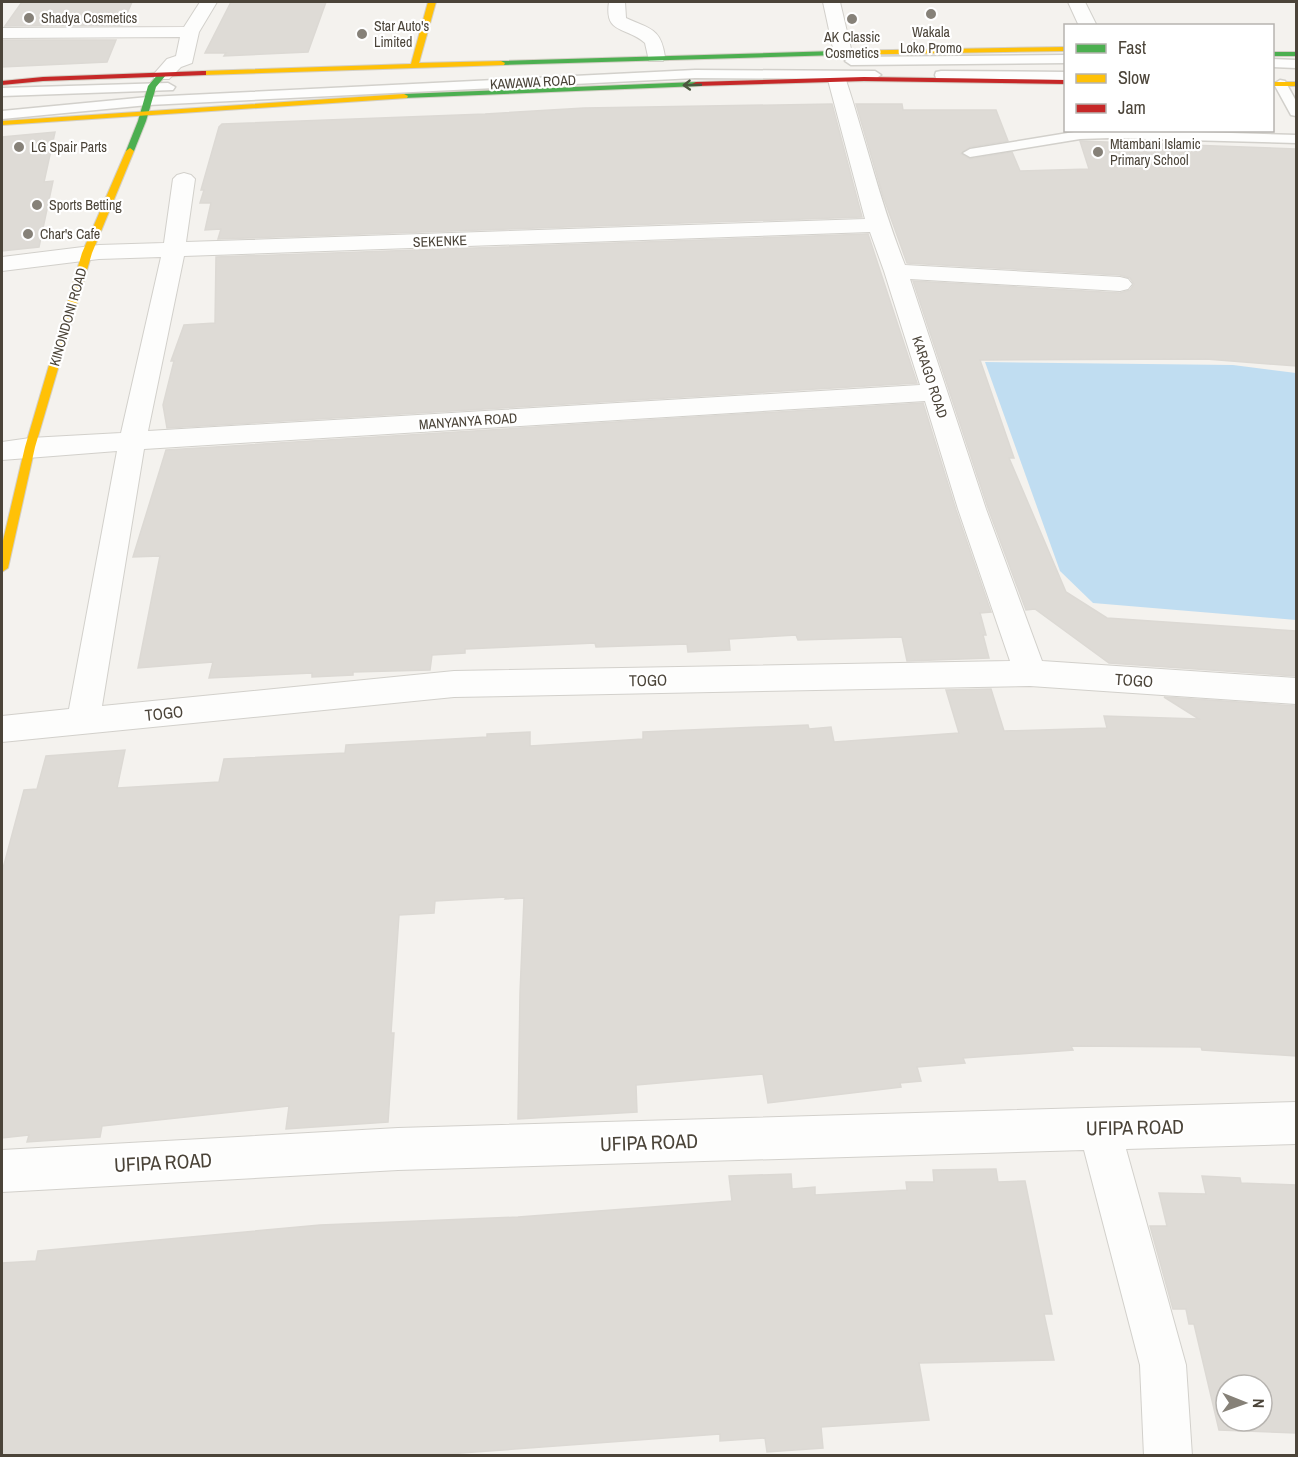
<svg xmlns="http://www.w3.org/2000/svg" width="1298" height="1457" font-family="'Archivo Narrow',sans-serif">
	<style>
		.water { fill: #c0ddf1 }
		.building { fill: #dedbd6; stroke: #dcd9d4; stroke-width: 1.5; fill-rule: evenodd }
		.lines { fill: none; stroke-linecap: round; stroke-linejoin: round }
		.lane-casing { stroke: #d2d0cb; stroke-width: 3 }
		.street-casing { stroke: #d2d0cb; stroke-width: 2 }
		.fast-casing { stroke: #d3cfc5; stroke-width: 2 }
		.slow-casing { stroke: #d3cfc5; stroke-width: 2 }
		.jam-casing { stroke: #d3cfc5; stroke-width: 2 }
		.lane { fill: #fdfdfc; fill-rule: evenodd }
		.street { fill: #fdfdfc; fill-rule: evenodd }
		.fast { fill: #4caf50; fill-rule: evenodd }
		.slow { fill: #ffc107; fill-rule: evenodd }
		.jam { fill: #c62828; fill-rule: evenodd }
		.oneway { stroke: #4b593e }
		.poi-dot { fill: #868178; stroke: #fff; stroke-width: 2 }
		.labels { text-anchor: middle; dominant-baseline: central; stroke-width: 4.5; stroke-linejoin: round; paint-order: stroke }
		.far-poi-label { font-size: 14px; fill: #4b4439; stroke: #fff; text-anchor: start }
		.far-street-label { font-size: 14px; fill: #4b4439; stroke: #fff }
		.street-label { font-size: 16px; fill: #4b4439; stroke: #fff }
		.near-street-label { font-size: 20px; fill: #4b4439; stroke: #fff }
	</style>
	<rect width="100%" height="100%" fill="#f4f2ee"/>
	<path class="water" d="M985,362L1233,365L1296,373V620L1093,603L1060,571Z"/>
	<path class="building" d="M22,2H132L122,25L5,26Z
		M231,2H326L308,52L224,56L226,53H205Z
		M2,40H116L107,62L2,67Z
		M832,104L862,217L218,239L221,229L205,230L211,203H200L204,190H201L219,127L222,124L485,114L584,108Z
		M856,104H902L903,110H996L1008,141L970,147L961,154L970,159L1012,152L1020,171L1089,169L1080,141L1296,149V366L1206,359L980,360L1014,458H1009L1066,592L1107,618L1296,631V676L1109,663L1035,609L1026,610L988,508L913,281L1120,293L1130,290L1134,284L1130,278L1120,275L907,263L883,196Z
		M55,132L44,182L53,181L39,247L2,251V137Z
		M868,234L917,383L167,428L163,405L174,361H171L184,325L215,323L216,257Z
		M923,403L956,510L991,612L980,613L986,635H983L989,658L907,661L902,637L798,640L796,635L729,639L730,650L688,652L687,644L596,647L595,643L465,649V653L432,655L430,670L353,672V675L312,677V673L209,678L213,662L138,668L160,556L133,557L166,450Z
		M991,689L1004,731L1107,728L1104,716L1199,719L1164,697L1296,706V1056L1202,1050L1201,1047L1071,1046L1073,1050L963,1058L965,1063L917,1067L921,1081L900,1083L901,1087L768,1103L763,1074L636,1085L637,1112L518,1119L520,993L524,898L505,899L506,897L435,901L434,913L399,915L391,1033H394L388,1122L286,1129L289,1106L102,1126L100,1137L27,1142L29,1135L2,1138V872L24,790L37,789L46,756L125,750L117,788L219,782L224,759L345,753L346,745L487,737V734L530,732V746L643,739V732L808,725L809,729L831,727L834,742L959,733L946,690Z
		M996,1169L998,1182L1025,1181L1052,1314H1044L1054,1360L919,1363L929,1420L821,1427L823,1448L767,1452L765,1438L720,1441V1434L434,1455H2V1263L36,1261L38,1251L320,1225L518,1217L732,1201L729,1176L791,1174L792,1189L815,1187V1195L907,1190L906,1182H934L933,1170Z
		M1202,1176L1240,1178L1241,1183L1296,1185V1433L1219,1430L1194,1324H1189L1186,1309H1173L1150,1226H1167L1159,1193L1206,1194ZM1226,1385H1262V1421H1226Z"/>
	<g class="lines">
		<g class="lane-casing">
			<path id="lane" d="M1066,55V63L851,65L845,61L851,57Z
				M1272,59L1296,60V68L1272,67Z
				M695,70L875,71L881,75L875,79L695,78L148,105L2,119V111L148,97Z
				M941,71L1066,72V80L936,78L935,75L936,72Z
				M1280,80L1285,81L1296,101V116L1291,115L1274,84Z
				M168,83L175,87L173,90L2,96V88Z
				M1132,130L1296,135V143L1109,138L1080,139L970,157L963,153L970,149L1080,131Z"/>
		</g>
		<g class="street-casing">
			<path id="street" d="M200,2H217L199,32L192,63L181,67L169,79H155L153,75L167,59L176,56L180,37L2,38V28L184,27Z
				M609,2H625L626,18C650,29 661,28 665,57L663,61H649L645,43C626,26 604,35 609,2Z
				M823,2H840L852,53L849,57H837L834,53Z
				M1068,2H1085L1097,26H1079Z
				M837,74L844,76L846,80C866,141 881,205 905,265L1120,277L1128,279L1132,284L1128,289L1120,291L910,279L986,509L1042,661L1296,678V704L1030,686L454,697L2,742V716L69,709L117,451L2,460V442L30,438L121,433L161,257L99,259L2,271V257L99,245L164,243L173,179L177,175L184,173L191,175L195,179L186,242L865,219L828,80L830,76ZM870,232L884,271L920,385L148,431L184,256ZM925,401L958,509L1010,661L454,671L102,706L144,449Z
				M1296,1102V1144L1126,1149L1186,1365L1192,1456H1144L1140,1365L1084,1150L398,1170L2,1192V1150L398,1128Z"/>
		</g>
		<g class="fast-casing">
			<path id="fast" d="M836,51L840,53L839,55L501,65L497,63L501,61Z
				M1272,52H1296V56H1272Z
				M159,73L166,75L156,87L146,121L134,151L127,153L126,151L138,121L148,86Z
				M696,82L700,84L699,86L404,98L400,96L404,94Z"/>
		</g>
		<g class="slow-casing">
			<path id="slow" d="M428,2H436L419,63L501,61L505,63L504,65L203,75L199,73L203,71L411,64Z
				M1066,47V51L836,55L832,53L836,51Z
				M1272,82H1296V86H1272Z
				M404,94L408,96L407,98L2,125V121Z
				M130,148L134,151L92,253L35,447L8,568L2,572V545L25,447L82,253L126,151Z"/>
		</g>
		<g class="jam-casing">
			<path id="jam" d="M203,71H206V75L43,81L2,85V81L43,77Z
				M864,77L1066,80V84L864,81L696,86L692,84L696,82Z"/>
		</g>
		<use href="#lane" class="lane"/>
		<use href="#street" class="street"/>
		<use href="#fast" class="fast"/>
		<use href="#slow" class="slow"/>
		<use href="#jam" class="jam"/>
	</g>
	<defs><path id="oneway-shaft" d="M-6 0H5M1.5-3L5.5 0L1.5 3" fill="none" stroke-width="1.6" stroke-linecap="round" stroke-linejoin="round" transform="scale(1.5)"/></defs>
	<use class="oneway" href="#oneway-shaft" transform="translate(692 85) rotate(178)"/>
	<g class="poi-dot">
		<circle cx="931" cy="14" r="6"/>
		<circle cx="29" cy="18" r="6"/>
		<circle cx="852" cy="19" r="6"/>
		<circle cx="362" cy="34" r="6"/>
		<circle cx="19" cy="147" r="6"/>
		<circle cx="1098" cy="152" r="6"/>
		<circle cx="37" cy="205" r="6"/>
		<circle cx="28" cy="234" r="6"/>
	</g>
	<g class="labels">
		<g class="far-poi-label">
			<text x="41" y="18">Shadya Cosmetics</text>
			<text x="374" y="26">Star Auto's<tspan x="374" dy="16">Limited</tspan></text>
			<text x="931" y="32" text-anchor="middle">Wakala<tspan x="931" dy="16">Loko Promo</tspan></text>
			<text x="852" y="37" text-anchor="middle">AK Classic<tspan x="852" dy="16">Cosmetics</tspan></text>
			<text x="1110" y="144">Mtambani Islamic<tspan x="1110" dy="16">Primary School</tspan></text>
			<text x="31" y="147">LG Spair Parts</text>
			<text x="49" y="205">Sports Betting</text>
			<text x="40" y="234">Char's Cafe</text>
		</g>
		<g class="far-street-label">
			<text transform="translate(533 82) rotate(-3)">KAWAWA ROAD</text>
			<text transform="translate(440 241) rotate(-2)">SEKENKE</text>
			<text transform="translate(68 317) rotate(-74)">KINONDONI ROAD</text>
			<text transform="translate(930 377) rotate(72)">KARAGO ROAD</text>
			<text transform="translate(468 421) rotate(-4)">MANYANYA ROAD</text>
		</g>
		<g class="street-label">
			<text transform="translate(648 680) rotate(-1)">TOGO</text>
			<text transform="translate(1134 680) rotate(4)">TOGO</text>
			<text transform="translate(164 713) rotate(-6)">TOGO</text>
		</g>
		<g class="near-street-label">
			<text transform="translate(1135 1127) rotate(-1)">UFIPA ROAD</text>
			<text transform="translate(649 1142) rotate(-2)">UFIPA ROAD</text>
			<text transform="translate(163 1162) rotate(-3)">UFIPA ROAD</text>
		</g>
	</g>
	<rect width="1298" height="1457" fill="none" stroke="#4b4439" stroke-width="6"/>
	<rect x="1064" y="24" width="210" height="108" fill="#ffffff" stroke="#b7b4b0" stroke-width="1.5"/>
	<rect x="1076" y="44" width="30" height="9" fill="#4caf50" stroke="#b7b4b0" stroke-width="1.5"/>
	<text x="1118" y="54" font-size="18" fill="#4b4439">Fast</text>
	<rect x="1076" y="74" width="30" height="9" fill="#ffc107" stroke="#b7b4b0" stroke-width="1.5"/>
	<text x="1118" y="84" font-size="18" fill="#4b4439">Slow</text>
	<rect x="1076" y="104" width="30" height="9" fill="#c62828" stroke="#b7b4b0" stroke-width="1.5"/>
	<text x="1118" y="114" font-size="18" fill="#4b4439">Jam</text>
	<g transform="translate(1244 1403) rotate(91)"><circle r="28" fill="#ffffff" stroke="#b7b4b0" stroke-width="1.5"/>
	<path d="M0-4.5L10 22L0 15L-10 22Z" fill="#868178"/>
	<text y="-9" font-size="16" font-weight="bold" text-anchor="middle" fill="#4b4439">N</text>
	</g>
</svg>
